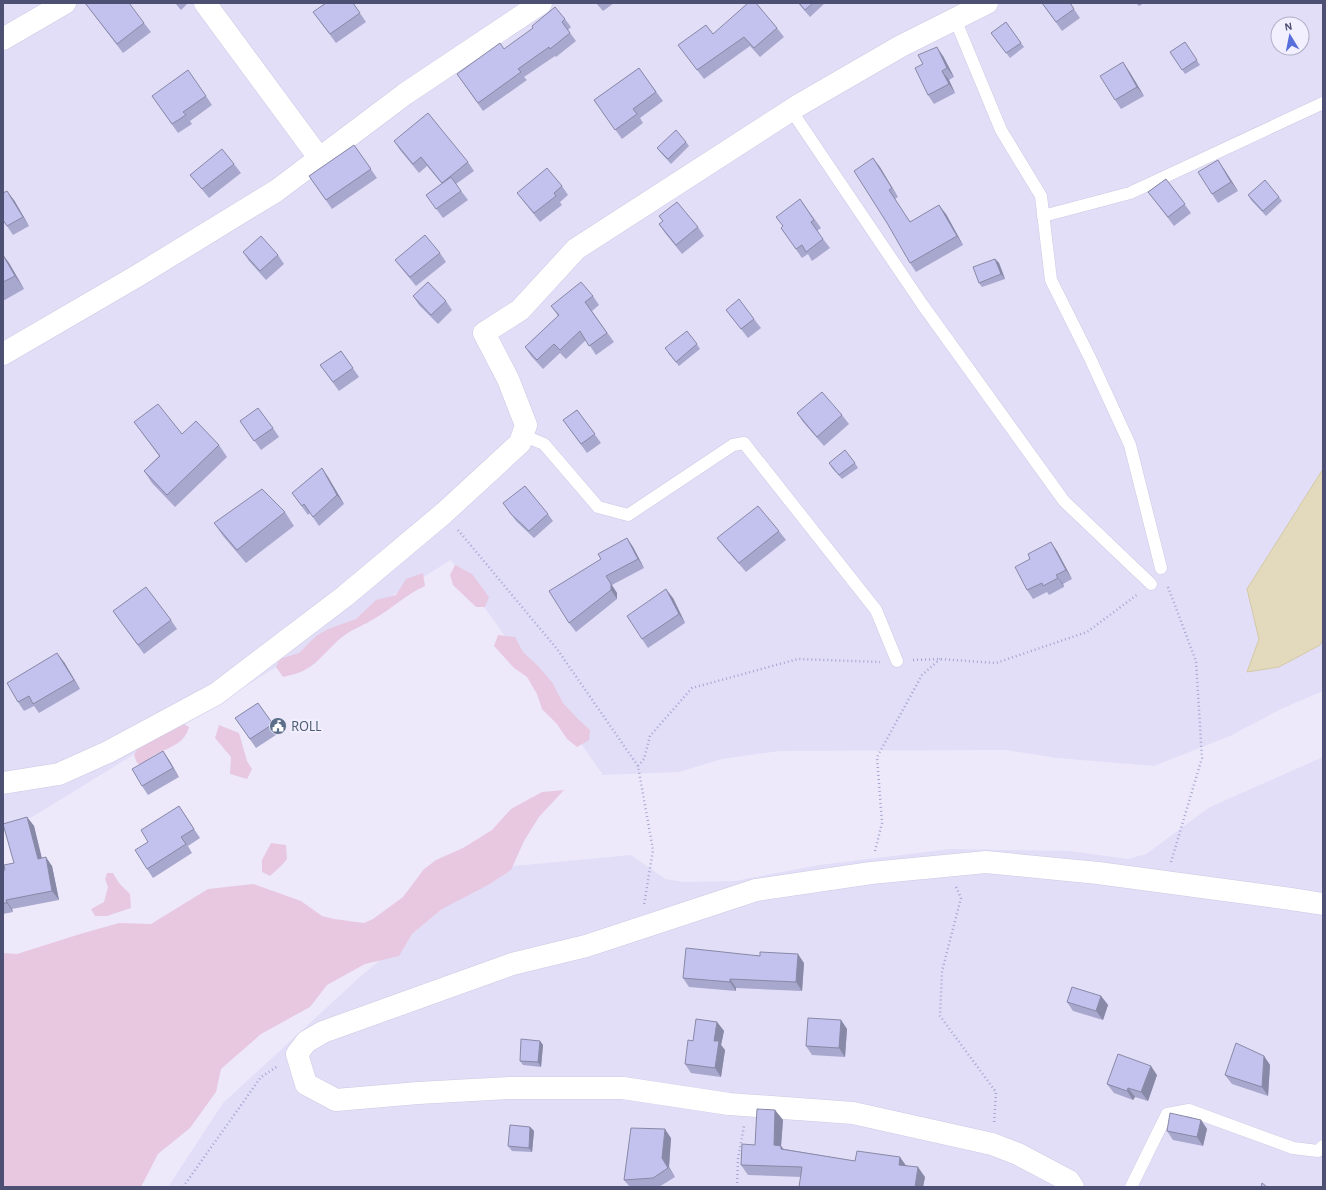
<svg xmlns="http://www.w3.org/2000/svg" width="1326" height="1190" font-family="'Alegreya Sans',sans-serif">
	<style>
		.residential { fill: #e2def7; fill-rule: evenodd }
		.green { fill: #e8c8e1 }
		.water { fill: #e3dabe; stroke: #d4c9a5 }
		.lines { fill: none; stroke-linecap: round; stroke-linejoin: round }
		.lane-casing { stroke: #ccc9e4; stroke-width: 13 }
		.street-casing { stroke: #ccc9e4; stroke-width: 23 }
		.path { stroke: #a5a5d3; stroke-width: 2.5; stroke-dasharray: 1 3; stroke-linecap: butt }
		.lane { stroke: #fff; stroke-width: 12 }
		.street { stroke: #fff; stroke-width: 22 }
		.wall { fill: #a8a7cd }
		.shaded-wall { fill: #8888a7 }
		.building { fill: #c3c2ee; stroke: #8888a7 }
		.labels { text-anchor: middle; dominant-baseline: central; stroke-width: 4; stroke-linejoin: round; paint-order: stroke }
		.service-label { font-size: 15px; fill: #4e5e75; stroke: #f2effe; text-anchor: start }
	</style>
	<rect width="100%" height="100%" fill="#ede9fb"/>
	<path class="residential" d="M3,3H1323V691L1281,709L1230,736L1154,766L1057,758L1006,750L779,751L722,759L679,772L603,775L451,560L32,817L3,829ZM1278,24H1302V48H1278Z
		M1323,757V1187H168L223,1103L362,975L492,868L631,855L665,879L684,882L735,881L819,865L950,849L1070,851L1128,859L1146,854L1210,807Z"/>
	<path class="green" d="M455,565L472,574L489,597L485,607H476L453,585L450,575Z
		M423,573L425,586C405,595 393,608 374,619C365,625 354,628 345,635C330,645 320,663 303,671C297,674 289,675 283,677L276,667L280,659L299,653L316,636L328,629L356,619L376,600L396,595L406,579Z
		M498,635L515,637L523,652L538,666L552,682L563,703L578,719L590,730L589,740L577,747L567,739L557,724L542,709L537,694L527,677L514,668L494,646Z
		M184,724L189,727C185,743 171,747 158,753C152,756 147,760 141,765L137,763L134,755L138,748L158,735L170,732Z
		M219,725L239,733L247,761L252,769L247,779L230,774L231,757L215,738Z
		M564,790L539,817L524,841L511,870L488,885L442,909L412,934L399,956L365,964L327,985L310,1007L261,1034L221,1069L216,1092L190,1128L158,1154L141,1187H3V953L17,954L80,934L119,923L151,924L208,889L253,884L301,901L322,916L334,919L364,923L373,919L403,897L424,869L436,860L463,848L492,830L511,809L542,792Z
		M271,843L286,845L287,859L282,865L270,876L262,872V860Z
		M107,873H113L119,883L130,894L131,908L107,916H95L91,909L104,902L108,887L105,879Z"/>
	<path class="water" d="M1323,469V639L1320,645L1279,667L1247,672L1259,639L1247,589Z"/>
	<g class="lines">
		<g class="lane-casing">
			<path id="lane" d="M955,19L1001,130L1041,196L1051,280L1090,358L1130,445L1161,568
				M791,110L922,304L1064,501L1151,584
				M1043,216L1130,193L1323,103
				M522,435L544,444L598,507L628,515L733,445L744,443L876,610L897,661
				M1131,1187L1167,1114L1189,1110L1293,1148L1318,1151L1323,1146"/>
		</g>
		<g class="street-casing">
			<path id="street" d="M205,3L320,159
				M3,39L65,3
				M3,354L137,276L276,191L405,94L541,3
				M3,783L59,774L108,752L216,694L345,596L444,513L520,443L526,425L508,379L484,333L520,310L576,249L799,105L901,46L987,3
				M1073,1187L1069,1181L1018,1154L992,1144L853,1113L729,1104L623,1088H509L418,1093L336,1100L306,1084L297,1054L306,1042L323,1032L512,964L586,946L756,890L871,873L986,862L1098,873L1291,899L1323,904"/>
		</g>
		<path class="path" d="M458,530L557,649L638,766L653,850L644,905
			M1168,587L1196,661L1202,758L1171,862
			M913,660L940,659L996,663L1087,632L1138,594
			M638,766L644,759L650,736L692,688L798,659L880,662
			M875,851L882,823L877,757L922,675L940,659
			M956,887L961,898L942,971L940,1016L996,1092L994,1124
			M183,1187L261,1077L278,1066
			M737,1187L738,1159L744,1126"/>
		<use href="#lane" class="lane"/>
		<use href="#street" class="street"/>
	</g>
	<path class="wall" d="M85,3L144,23L151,32L123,53Z
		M175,3H188L181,10Z
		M353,3L366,22L336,43L313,12Z
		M596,3H614L603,11Z
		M798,3H825L810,17Z
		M1042,3H1070L1080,18L1062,31Z
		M1136,3H1144L1139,6Z
		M565,19L571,27L568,30L576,41L556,57L555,56L524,77L527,80L483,111L457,74L504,49Z
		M1006,22L1024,47L1010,58L991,33Z
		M777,28L784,37L760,57L750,46L704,79L678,45Z
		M1185,42L1200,65L1185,74L1170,52Z
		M943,56L954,77L949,80L955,93L934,104L928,95Z
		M639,68L663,101L640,118L643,123L622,139L594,100Z
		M1129,71L1144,96L1121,109L1115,100Z
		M152,96H206L212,105L190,121L192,124L178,133Z
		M394,141L468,162L474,171L456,184L468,200L443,218L426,195L442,184L427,166L419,173L400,150Z
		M686,142L689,146L671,164L660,152L657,148Z
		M354,145L377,178L332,209L309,176Z
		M873,158L898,197L895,199L910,222L946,214L963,245L916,272L910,263Z
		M234,164L241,173L209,198L190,175Z
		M1224,169L1238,191L1218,203L1212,194Z
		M1166,179L1191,213L1174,226L1148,192Z
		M562,186L568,195L560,202L562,205L540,222L524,202L517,193Z
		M1248,195L1279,197L1282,201L1266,216L1251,200Z
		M800,199L821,228L817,231L830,248L812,261L808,254L802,258L781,228L783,227Z
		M14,200L29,226L13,235L7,226Z
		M659,216L698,227L704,236L682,254L665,233L659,224L663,221Z
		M243,252L278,255L284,264L266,280L249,261Z
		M440,253L446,262L416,286L402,269L395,260Z
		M3,255L9,263L24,289L3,301Z
		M995,259L999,263L1005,279L982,287L979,283Z
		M413,296L446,301L452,310L438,324L419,305Z
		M593,296L599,305L592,311L614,342L596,355L586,340L566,359L560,353L543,369L531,356L525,347L558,316L551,306Z
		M726,310L754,319L761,328L748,338Z
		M697,344L700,349L679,366L668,353Z
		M341,351L359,377L339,391L320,365Z
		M577,410L601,443L587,453L563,420Z
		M797,413L842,415L849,424L824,446L803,422Z
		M240,421L273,428L279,437L261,450Z
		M134,422L219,445L227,457L175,507L152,483L144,471L159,456Z
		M829,463H855L858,468L842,479L832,468Z
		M322,468L328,477L344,504L319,526L310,513L308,515L292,493Z
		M503,503L548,514L553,521L534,538L516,521Z
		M285,512L294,526L246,563L223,536L214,523Z
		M779,531L786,540L746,572L724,547L717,538Z
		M627,538L633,547L644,568L612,585L617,593V599L576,632L569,623L601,559Z
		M1057,551L1072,579L1063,584L1064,587L1049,595L1047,592L1033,599L1027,590Z
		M673,598L685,623L648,648L642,639Z
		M113,611L171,620L177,629L144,654Z
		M64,662L80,689L39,713L34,706L24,711L18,702Z
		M258,703L279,733L256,748L235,718Z
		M163,751L169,760L179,777L148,795L142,786Z
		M179,806L200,838L188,846L192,853L153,878L147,869L148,842Z
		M27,817L34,826L42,858L52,866L59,900L12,909L13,912L3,914V870H5L14,863Z
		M804,963L802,991L736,988V991L689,987L683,978Z
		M1101,996L1108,1005L1103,1020L1073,1011L1067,1002Z
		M841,1020L847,1029L845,1057L812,1055L806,1046Z
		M717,1022L724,1031L721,1045L725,1050L721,1077L691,1073L685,1064L693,1041Z
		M540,1041L543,1045L541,1067L523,1065L520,1061Z
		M1264,1056L1270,1065L1268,1096L1232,1084L1225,1075Z
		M1157,1075L1148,1101L1135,1097L1133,1100L1114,1093L1107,1084Z
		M775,1110L783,1120L781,1146L784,1149L855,1161L906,1165L925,1177L923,1187H799L801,1177L748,1175L741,1165L755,1145Z
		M1201,1120L1207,1129L1203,1146L1173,1140L1167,1131Z
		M530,1127L534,1131L532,1152L512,1151L508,1146Z
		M671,1138L669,1167L675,1177L659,1187H630L624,1180Z"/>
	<path class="shaded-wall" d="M937,47L943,56L954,77L947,68Z
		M1123,62L1129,71L1144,96L1137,87Z
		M942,71L949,80L955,93L949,84Z
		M873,158L880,167L898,197L892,188Z
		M1218,160L1224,169L1238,191L1231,182Z
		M7,191L14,200L29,226L23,217Z
		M939,205L946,214L963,245L957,236Z
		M3,255L9,263L24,289L15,276Z
		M995,259L999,263L1005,279L1001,274Z
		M322,468L328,477L344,504L337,495Z
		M627,538L633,547L644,568L638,559Z
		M1051,542L1057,551L1072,579L1066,570Z
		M1056,575L1063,584L1064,587Z
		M611,584L617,593V599L611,590Z
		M666,589L673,598L685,623L679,614Z
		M57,653L64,662L80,689L74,680Z
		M163,751L169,760L179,777L173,768Z
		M27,817L34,826L44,868L38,859Z
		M46,857L52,866L59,900L52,891Z
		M6,900L12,909L13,912L7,903Z
		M798,954L804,963L802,991L796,982Z
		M730,979L736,988V991L730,982Z
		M1101,996L1108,1005L1103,1020L1096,1011Z
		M841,1020L847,1029L845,1057L839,1048Z
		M717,1022L724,1031L721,1045L725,1050L721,1077L715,1068L714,1041Z
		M540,1041L543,1045L541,1067L538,1062Z
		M1264,1056L1270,1065L1268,1096L1262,1087Z
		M1151,1066L1157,1075L1148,1101L1141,1092Z
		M1128,1088L1135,1097L1133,1100L1127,1091Z
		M775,1110L783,1120L781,1146L788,1156L774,1145Z
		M1201,1120L1207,1129L1203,1146L1197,1137Z
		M530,1127L534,1131L532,1152L529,1148Z
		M665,1129L671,1138L669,1167L675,1177L662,1158Z
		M900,1157L907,1167L899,1165Z
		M918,1167L925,1177L923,1187H915Z"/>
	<path class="building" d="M85,3H129L144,23L117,44Z
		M326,3H353L360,13L330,34L313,12Z
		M748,3H756L777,28L754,48L744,37L697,70L678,45L706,25L713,34Z
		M799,3H813L805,10Z
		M1042,3H1070L1074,9L1056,22Z
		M555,7L565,19L562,22L570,33L550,49L549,47L518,69L521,72L478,103L457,74L500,43L504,49L533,28L532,26Z
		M1006,22L1021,43L1006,53L991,33Z
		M1185,42L1197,60L1182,70L1170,52Z
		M937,47L947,68L942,71L949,84L928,95L915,68L923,64L918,55Z
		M1123,62L1137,87L1115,100L1100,76Z
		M639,68L656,92L633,109L637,114L615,130L594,100Z
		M188,70L206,96L183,112L186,115L172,124L152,96Z
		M428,113L468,162L442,183L421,157L413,164L394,141Z
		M676,130L686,142L668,159L657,148Z
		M354,145L371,169L326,200L309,176Z
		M222,149L234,164L202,189L190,175Z
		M873,158L892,188L889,190L910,222L939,205L957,236L910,263L887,223L854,171Z
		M1218,160L1231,182L1212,194L1198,172Z
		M547,168L562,186L554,193L556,196L534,213L517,193Z
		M451,177L461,191L436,209L426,195Z
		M1166,179L1185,204L1168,217L1148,192Z
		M1265,180L1279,197L1263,211L1248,195Z
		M7,191L23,217L7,226L3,220V193Z
		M800,199L814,220L811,222L823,239L806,252L802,245L796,249L781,228L783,226L776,217Z
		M677,202L698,227L676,245L659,224L663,221L659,216Z
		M425,235L440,253L410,277L395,260Z
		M261,236L278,255L260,271L243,252Z
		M3,255L15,276L3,282Z
		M995,259L1001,274L979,283L973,267Z
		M428,282L446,301L431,315L413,296Z
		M581,282L593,296L585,302L607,333L589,346L580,331L560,350L554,344L537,360L525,347L559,315L551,306Z
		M739,299L754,319L741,329L726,310Z
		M687,331L697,344L676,362L665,348Z
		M341,351L353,368L333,382L320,365Z
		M822,392L842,415L817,437L797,413Z
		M158,404L182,434L196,421L219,445L167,495L144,471L160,456L134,422Z
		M258,408L273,428L254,441L240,421Z
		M577,410L595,434L581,444L563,420Z
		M845,450L855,463L839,475L829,463Z
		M322,468L337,495L313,517L304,504L302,506L292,493Z
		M525,486L548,514L529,531L511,514L503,503Z
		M262,489L285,512L237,550L214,523Z
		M758,506L779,531L739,563L717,538Z
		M627,538L638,559L606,576L611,584V590L569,623L549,591L601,559L598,554Z
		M1051,542L1066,570L1056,575L1058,578L1043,586L1042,583L1027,590L1015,567L1030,559L1028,554Z
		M146,587L171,620L138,645L113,611Z
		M666,589L679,614L642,639L627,616Z
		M57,653L74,680L33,704L29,696L18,702L7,683Z
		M258,703L273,724L250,739L235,718Z
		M163,751L173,768L142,786L132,769Z
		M179,806L194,829L181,837L186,844L147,869L135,850L148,842L141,830Z
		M27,817L38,859L46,857L52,891L6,900L7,903H3V870H5L4,865L14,863L3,824Z
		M686,948L760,956V952L798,954L796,982L730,979V982L683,978Z
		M1072,987L1101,996L1096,1011L1067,1002Z
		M808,1018L841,1020L839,1048L806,1046Z
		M696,1019L717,1022L714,1041H719L715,1068L685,1064L688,1040L693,1041Z
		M521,1039L540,1041L538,1062L520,1061Z
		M1236,1043L1264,1056L1262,1087L1225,1075Z
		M1118,1054L1151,1066L1141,1092L1128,1088L1127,1091L1107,1084Z
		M757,1109L775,1110L774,1145L781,1146V1149L855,1161L857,1151L900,1157L899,1165L918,1167L915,1187H799L802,1167L741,1165L742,1144L755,1145Z
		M1170,1113L1201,1120L1197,1137L1167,1131Z
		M510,1125L530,1127L529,1148L508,1146Z
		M631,1128L665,1129L662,1158L668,1168L653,1178L624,1180Z
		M1262,1183L1267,1187H1261Z"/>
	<defs>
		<g id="civic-disc" transform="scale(0.9)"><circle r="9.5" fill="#5c6f8a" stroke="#f2effe"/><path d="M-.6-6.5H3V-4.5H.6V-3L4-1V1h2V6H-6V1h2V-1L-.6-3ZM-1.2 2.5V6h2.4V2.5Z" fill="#fff"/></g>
	</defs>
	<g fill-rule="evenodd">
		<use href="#civic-disc" x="278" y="726"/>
	</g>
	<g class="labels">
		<g class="service-label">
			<text x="291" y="726">ROLL</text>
		</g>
	</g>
	<rect width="1326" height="1190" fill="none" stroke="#4e5073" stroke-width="8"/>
	<g transform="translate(1290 36) rotate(350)"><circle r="19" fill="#f2effe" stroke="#b0afc6"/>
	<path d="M0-3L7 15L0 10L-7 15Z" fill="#586edb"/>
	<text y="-6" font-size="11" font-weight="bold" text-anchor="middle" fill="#4e5073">N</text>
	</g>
</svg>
